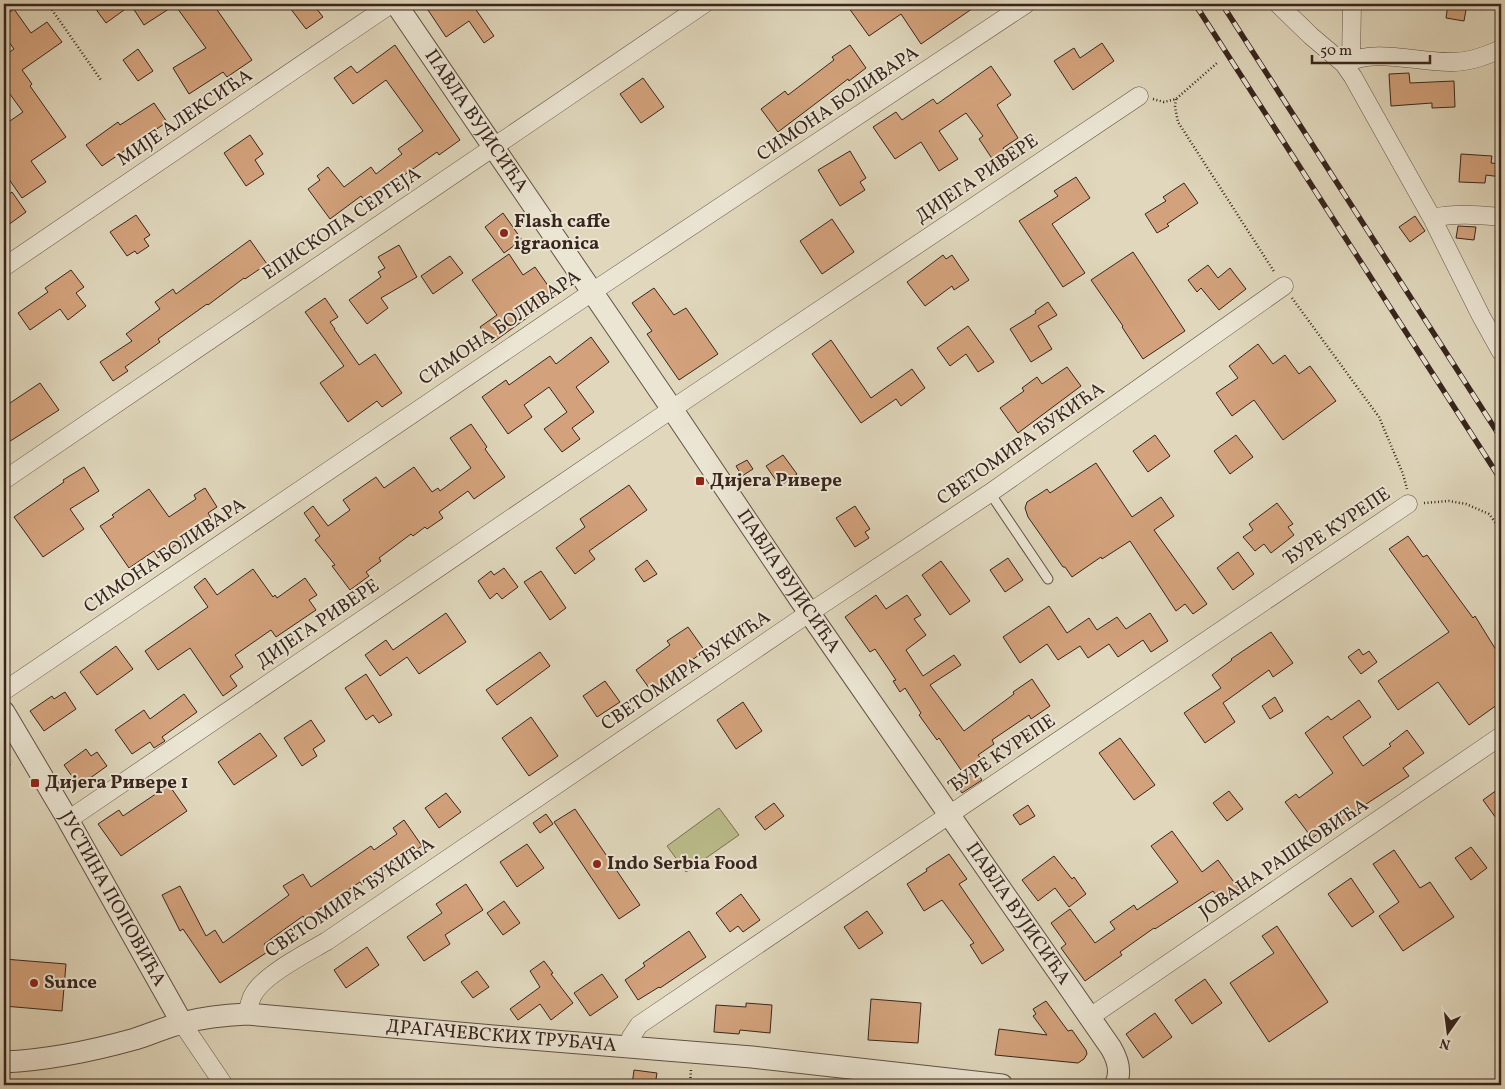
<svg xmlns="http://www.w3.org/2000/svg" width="1505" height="1089" font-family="Vollkorn,serif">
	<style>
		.green { fill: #bbbc8b; stroke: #7a7054 }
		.building { fill: #d3a27c; stroke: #38251e }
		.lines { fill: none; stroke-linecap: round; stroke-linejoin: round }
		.service-casing { stroke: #625246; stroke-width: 11 }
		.minor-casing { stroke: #625246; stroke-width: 19 }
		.tertiary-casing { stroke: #625246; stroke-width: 23 }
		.path { stroke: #38251e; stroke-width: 2.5; stroke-dasharray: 1 2.5; stroke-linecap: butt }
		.service { stroke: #ebe5d3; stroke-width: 9 }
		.minor { stroke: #ebe5d3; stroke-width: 18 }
		.tertiary { stroke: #ebe5d3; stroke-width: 21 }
		.rail-casing { stroke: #38251e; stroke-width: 5.5 }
		.rail { stroke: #ebe5d3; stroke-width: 4; stroke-dasharray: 11; stroke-linecap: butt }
		.poi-dot { fill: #8f2418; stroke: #ebe5d3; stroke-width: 2 }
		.labels { text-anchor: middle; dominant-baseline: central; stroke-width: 4; stroke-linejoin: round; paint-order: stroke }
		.street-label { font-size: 19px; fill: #38251e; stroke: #ebe5d3 }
		.poi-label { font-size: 19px; font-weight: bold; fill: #38251e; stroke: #ebe5d3; text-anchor: start }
	</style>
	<rect width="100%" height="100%" fill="#e0d7bc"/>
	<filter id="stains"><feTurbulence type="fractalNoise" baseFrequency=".004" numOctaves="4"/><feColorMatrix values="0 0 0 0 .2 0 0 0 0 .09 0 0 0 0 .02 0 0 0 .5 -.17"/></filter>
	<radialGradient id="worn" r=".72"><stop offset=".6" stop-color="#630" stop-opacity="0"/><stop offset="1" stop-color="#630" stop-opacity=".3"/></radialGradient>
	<path class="green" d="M719,808L739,835L686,872L667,846Z"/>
	<path class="building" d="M92,4H213L252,60L227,77L223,72L189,94L173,68L206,48L175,5L144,25L131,5L106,23Z
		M287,4H313L323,17L306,29Z
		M438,4H472L494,36L484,43L469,21L446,37L428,10Z
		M846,4H979L921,44L901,14L869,36Z
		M1448,4H1467L1464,21L1446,18Z
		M14,9L31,33L47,22L62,42L22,70L32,84L30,86L66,137L31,161L46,182L22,198L4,172V125L23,112L4,86V56L14,49L4,35V16Z
		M1102,43L1114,61L1073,90L1054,61L1074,48L1080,58Z
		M395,45L460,140L439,155L437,152L366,202L361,196L330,219L308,189L320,180L317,176L328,167L344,187L371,167L376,174L402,154L398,149L423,131L386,80L353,104L334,78L351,66L357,73Z
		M850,45L866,68L849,81L848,79L778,132L761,109L785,91L788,95L834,60L832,57Z
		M138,49L153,71L138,81L123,60Z
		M991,66L1011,95L997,105L1018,138L1003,148L1009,158L997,166L979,139L983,136L966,113L939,131L958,159L939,171L921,142L895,159L873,127L896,112L902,120L933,99L937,104Z
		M1409,73L1410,83L1454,81L1455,107L1432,108V103L1391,106L1389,74Z
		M643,78L664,107L641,123L620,94Z
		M154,103L167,122L102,166L86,145L118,122L120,125Z
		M250,135L263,154L255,160L264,174L246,186L224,153Z
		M850,151L866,178L860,182L865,190L840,206L818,170Z
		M1461,154L1492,156L1491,163L1501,164V177L1486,175L1485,183L1459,182Z
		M1076,177L1090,198L1052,224L1085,273L1063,287L1019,221L1058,196L1054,191Z
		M1184,183L1198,203L1167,224L1169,226L1157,233L1145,214L1166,201L1163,197Z
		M12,192L26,212L4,228V198Z
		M503,213L522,240L504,253L485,227Z
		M136,215L150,235L144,239L149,246L137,254L135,251L127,256L110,232Z
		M1415,216L1425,231L1410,242L1399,227Z
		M832,219L854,252L822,274L800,241Z
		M1458,226L1476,227L1474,240L1456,238Z
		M250,240L267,264L245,279L244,278L208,305L207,304L158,339L160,342L125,367L128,371L113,381L100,362L132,341L126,334L160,309L155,302L173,289L176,294Z
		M399,245L417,277L381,298L388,308L367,324L349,300L381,277L378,272L385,268L378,257Z
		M1133,252L1185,331L1143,359L1122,327L1123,326L1091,280Z
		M509,254L523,275L535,267L556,297L492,343L480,327L497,315L472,280Z
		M943,255L946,259L952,255L969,280L954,290L952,286L925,306L907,282Z
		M450,256L463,273L433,294L421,276Z
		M1208,265L1218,278L1230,268L1246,289L1219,310L1201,288L1197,292L1188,280Z
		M71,270L84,287L76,293L86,306L68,320L60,309L30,330L18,313L48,292L45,288Z
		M654,288L674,315L686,308L718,354L679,380L647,334L652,331L632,303Z
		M325,298L338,317L330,322L335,329H334L359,365L375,354L402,393L382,407L377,401L348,422L320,383L344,366L305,312Z
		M1048,302L1057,315L1038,326L1052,349L1031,362L1010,329L1036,313L1035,311Z
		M968,326L994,362L978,372L966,354L950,366L937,348Z
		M591,337L609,362L576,387L594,412L572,428L580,439L562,452L544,429L567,412L549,387L524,405L532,417L508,434L482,397L506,380L509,385L550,356L556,364Z
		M831,340L871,398L912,369L925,388L901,406L896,399L861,423L812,354Z
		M1258,344L1273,364L1285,355L1299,374L1310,366L1336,401L1283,440L1254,400L1232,416L1216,393L1238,378L1229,366Z
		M1067,367L1081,386L1018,433L1000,408L1024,391L1022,388L1037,377L1042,384Z
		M40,383L59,410L4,445V407Z
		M471,424L487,447L485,449L505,477L474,499L468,491L439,512L443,518L427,529L425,527L413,536L411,534L379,558L381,561L366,572L369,576L350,590L332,566L335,565L315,540L320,536L304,513L313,506L328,526L350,510L343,500L376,477L384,488L414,467L432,492L438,488L440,491L471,468L450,438Z
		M1155,435L1170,456L1148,472L1133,451Z
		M1236,435L1253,457L1230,474L1214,451Z
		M783,455L797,474L780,486L766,466Z
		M747,460L753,469L742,476L736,466Z
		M1096,463L1132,517L1161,497L1174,516L1154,530L1207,604L1193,614L1185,604L1176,611L1130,541L1102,559L1101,557L1072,577L1065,567H1063L1028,517L1025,508L1027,502L1047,489L1050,493Z
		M84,467L99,491L70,509L84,529L43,557L14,517L64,482L63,480Z
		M629,485L647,510L589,551L595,559L575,574L556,548L585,527L580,519Z
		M205,488L217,507L208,513L211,518L182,537L184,539L158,558L154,551L129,568L100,526L114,517L112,515L149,489L169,517L196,499L194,495Z
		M1277,503L1293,524L1288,527L1294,535L1271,553L1264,544L1255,551L1243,537L1253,530L1249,524Z
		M855,506L870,529L865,532L869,538L855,547L836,518Z
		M1408,536L1423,557L1427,555L1473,618L1475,616L1501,658V702L1469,725L1438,682L1398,710L1378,681L1449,632L1389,549Z
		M1238,552L1254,574L1233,590L1217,568Z
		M1008,558L1023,580L1005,592L990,570Z
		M647,560L657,574L644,582L635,569Z
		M941,561L970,601L950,615L922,575Z
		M504,568L518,587L502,599L497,593L490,599L478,581L491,571L494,575Z
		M253,569L273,597L275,595L277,598L305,578L317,595L309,600L316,610L276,637L271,630L235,655L243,667L230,676L237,686L223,696L190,648L158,670L145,651L208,607L194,587L205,578L217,595Z
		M541,571L566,608L550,620L524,582Z
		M876,595L886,609L907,595L921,615L914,619L926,635L906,650L923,676L954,655L961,665L930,685L964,731L1014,694L1013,692L1032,679L1050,706L1031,719L1029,715L992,740L994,744L978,755L982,760L963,773L939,738L937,740L919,715L921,713L905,688L900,692L893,681L896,680L875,649L870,652L845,617Z
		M1049,606L1067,633L1089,618L1097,630L1117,617L1126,629L1150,613L1168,641L1151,652L1143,640L1118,657L1109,644L1088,658L1080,646L1058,660L1047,644L1020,663L1003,637Z
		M446,613L466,642L419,674L407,657L380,676L365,655L386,640L393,650Z
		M688,627L705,651L673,673L675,675L652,692L636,670L670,645L667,641Z
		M1271,632L1293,663L1273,677L1269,670L1223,703L1235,722L1205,743L1184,713L1221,688L1212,675L1232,660L1231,659Z
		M116,646L133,669L97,695L80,672Z
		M1359,649L1363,655L1369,651L1377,662L1361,674L1348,657Z
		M540,652L550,666L497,705L486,690Z
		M366,674L392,715L379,723L373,715L366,720L345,688Z
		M605,681L620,702L597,717L583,696Z
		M65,692L76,709L44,731L30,711L52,696L54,699Z
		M184,694L197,712L162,737L165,741L154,748L150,742L132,754L115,730L144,710L150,719Z
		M1275,697L1283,711L1270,719L1262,706Z
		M1359,700L1371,717L1343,737L1363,766L1391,746L1389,744L1407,730L1424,753L1403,768L1409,776L1354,812L1355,814L1337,828L1333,823L1312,838L1285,802L1296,794L1299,798L1333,773L1305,733L1328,716L1331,720Z
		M743,702L762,731L736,749L717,720Z
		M531,717L558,756L529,776L502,738Z
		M311,720L325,741L313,749L317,756L302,766L284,738Z
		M260,733L277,756L234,785L218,762Z
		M1120,738L1155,785L1134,800L1099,753Z
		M86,749L91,756L97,752L107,766L79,786L64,765Z
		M975,771L982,780L962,793L956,784Z
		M169,785L187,811L121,856L98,824L119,810L123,816Z
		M1501,787V825L1483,800Z
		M1229,791L1243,809L1227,821L1213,803Z
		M446,793L461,812L439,828L425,808Z
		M774,803L784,816L765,830L755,817Z
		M1028,805L1035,816L1020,825L1013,815Z
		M575,809L640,905L619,919L554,822Z
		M546,814L553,824L540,833L533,823Z
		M404,820L422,846L362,885L360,882L305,919L303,916L264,944L269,951L220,983L183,929L180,931L162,895L180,886L206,936L215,930L223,943L289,895L283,886L303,874L311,887L371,846L374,850L397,834L393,828Z
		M1172,831L1202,872L1218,860L1239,889L1221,902L1213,891L1155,929L1154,928L1120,952L1122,955L1085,981L1061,948L1066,944L1051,923L1070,909L1095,943L1115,929L1110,922L1134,905L1137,910L1178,882L1151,846Z
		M527,844L544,868L517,887L500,862Z
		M1471,847L1487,868L1471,880L1455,858Z
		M1394,850L1420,888L1430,882L1454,917L1403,951L1379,916L1399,902L1373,864Z
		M949,854L967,879L959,884L1004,950L982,964L970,945L974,943L942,900L924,911L907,884L927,871L926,869Z
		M1054,856L1072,879L1074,877L1086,894L1069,907L1055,888L1038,901L1022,880Z
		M1351,878L1374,912L1352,927L1328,894Z
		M466,884L483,910L445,935L450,944L424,961L407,937L442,913L436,904Z
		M741,894L760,920L743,932L738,926L730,932L716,913Z
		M504,901L520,923L503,935L487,913Z
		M867,911L883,933L859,949L844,927Z
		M1277,926L1328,1002L1269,1042L1230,983L1274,953L1262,936Z
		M689,931L706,957L660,988L659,987L638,1000L625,980L645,966L643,963Z
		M367,947L379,965L346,988L334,970Z
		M4,959L66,964L62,1011L4,1006Z
		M544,961L553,973L551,974L573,1003L551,1020L540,1004L518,1020L510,1009L540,987L530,971Z
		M477,971L489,987L473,998L461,982Z
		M602,974L618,997L590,1016L574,993Z
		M1205,979L1222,1003L1192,1024L1175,1000Z
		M871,999L921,1003L918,1043L868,1040Z
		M1046,1001L1068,1031L1072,1030L1086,1050L1087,1054L1084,1059L1078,1063L995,1055L999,1029L1047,1035L1033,1016L1036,1014L1033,1009Z
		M746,1003L772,1005L770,1033L740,1030L739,1034L714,1032L716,1005L746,1007Z
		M1155,1013L1172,1037L1143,1058L1126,1034Z
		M634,1070L657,1073L655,1085H632Z"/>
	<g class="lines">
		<g class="service-casing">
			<path id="service" d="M990,493L1048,579"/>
		</g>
		<g class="minor-casing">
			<path id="minor" d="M1278,4L1311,36L1344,64L1353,77L1432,218L1481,316L1501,352
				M1351,60L1352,4
				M1344,64C1375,47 1418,63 1452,62C1469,62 1486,56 1501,49
				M1432,218C1456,213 1477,215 1501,217
				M4,267L391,4
				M4,480L704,4
				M4,691L601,286L1026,4
				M68,820L672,409L1139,96
				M247,1014C249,1007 250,1000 253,995C263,975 307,953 327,941L809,613L990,493L1284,286
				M1090,1017L1501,736
				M182,1023L224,1085
				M629,1046L631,1037L639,1025L1408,504"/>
		</g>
		<g class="tertiary-casing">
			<g id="tertiary">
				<path id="s1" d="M396,4L672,409L799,598L1111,1048C1118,1060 1122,1073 1115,1085"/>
				<path id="s2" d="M4,712L68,820L182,1023"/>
				<path id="s3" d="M4,1062C49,1060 92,1051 135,1039C151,1034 166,1027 182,1023C204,1017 225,1015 247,1014L493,1036L752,1057L1002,1085"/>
			</g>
		</g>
		<path class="path" d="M48,4L101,80
			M1153,99L1164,102L1176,99L1217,63
			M1176,99L1175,107L1178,122L1275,273
			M1292,298L1379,417L1403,474L1407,489
			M1424,503L1449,501L1466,504L1489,514L1501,530
			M4,769L12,762
			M690,1085L691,1069"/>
		<use href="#service" class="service"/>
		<use href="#minor" class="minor"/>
		<use href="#tertiary" class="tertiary"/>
		<g class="rail-casing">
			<path id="rail" d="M1195,4L1501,480
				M1222,4L1501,438"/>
		</g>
		<use href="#rail" class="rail"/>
	</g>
	<g class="poi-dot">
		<circle cx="504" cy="233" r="5"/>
		<rect x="695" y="476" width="10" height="10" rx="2.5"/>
		<rect x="30" y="778" width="10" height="10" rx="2.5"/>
		<circle cx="597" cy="864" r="5"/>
		<circle cx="34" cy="983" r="5"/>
	</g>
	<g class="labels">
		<g class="street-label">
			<text transform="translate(838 104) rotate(-34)">СИМОНА БОЛИВАРА</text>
			<text transform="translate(185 118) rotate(-34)">МИЈЕ АЛЕКСИЋА</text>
			<text stroke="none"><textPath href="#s1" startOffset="142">ПАВЛА ВУЈИСИЋА</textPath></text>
			<text transform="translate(977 179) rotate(-34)">ДИЈЕГА РИВЕРЕ</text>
			<text transform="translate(342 224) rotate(-34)">ЕПИСКОПА СЕРГЕЈА</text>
			<text transform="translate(500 328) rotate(-34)">СИМОНА БОЛИВАРА</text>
			<text transform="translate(1021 444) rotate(-35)">СВЕТОМИРА ЂУКИЋА</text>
			<text transform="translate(1337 527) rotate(-34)">ЂУРЕ КУРЕПЕ</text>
			<text transform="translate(165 556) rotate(-34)">СИМОНА БОЛИВАРА</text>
			<text stroke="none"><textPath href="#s1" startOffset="698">ПАВЛА ВУЈИСИЋА</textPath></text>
			<text transform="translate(318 624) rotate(-34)">ДИЈЕГА РИВЕРЕ</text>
			<text transform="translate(686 671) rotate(-34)">СВЕТОМИРА ЂУКИЋА</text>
			<text transform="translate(1002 754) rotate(-34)">ЂУРЕ КУРЕПЕ</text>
			<text transform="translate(1284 859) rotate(-34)">ЈОВАНА РАШКОВИЋА</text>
			<text transform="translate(350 898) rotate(-34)">СВЕТОМИРА ЂУКИЋА</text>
			<text stroke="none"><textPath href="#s2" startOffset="216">ЈУСТИНА ПОПОВИЋА</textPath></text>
			<text stroke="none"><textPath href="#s1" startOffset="1102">ПАВЛА ВУЈИСИЋА</textPath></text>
			<text stroke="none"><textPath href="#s3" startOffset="504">ДРАГАЧЕВСКИХ ТРУБАЧА</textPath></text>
		</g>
		<g class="poi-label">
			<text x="514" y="222">Flash caffe<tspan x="514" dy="22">igraonica</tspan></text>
			<text x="710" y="481">Дијега Ривере</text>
			<text x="45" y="783">Дијега Ривере 1</text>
			<text x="607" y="864">Indo Serbia Food</text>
			<text x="44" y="983">Sunce</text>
		</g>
	</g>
	<rect width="1505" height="1089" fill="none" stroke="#e0d7bc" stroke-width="20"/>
	<rect x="5" y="5" width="1495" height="1079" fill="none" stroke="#38251e" stroke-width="2.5"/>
	<rect x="10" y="10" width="1485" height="1069" fill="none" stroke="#38251e"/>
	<g transform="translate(1448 1032) rotate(194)" stroke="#ebe5d3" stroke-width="4" paint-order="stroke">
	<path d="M0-4L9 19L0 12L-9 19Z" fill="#38251e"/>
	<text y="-8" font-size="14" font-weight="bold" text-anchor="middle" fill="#38251e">N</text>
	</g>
	<path d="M1312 55v8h118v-8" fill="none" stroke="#38251e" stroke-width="2.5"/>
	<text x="1320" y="55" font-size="15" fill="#38251e" stroke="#ebe5d3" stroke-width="4" paint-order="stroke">50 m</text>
	<rect width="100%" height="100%" filter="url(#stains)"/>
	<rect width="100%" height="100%" fill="url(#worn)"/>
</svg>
